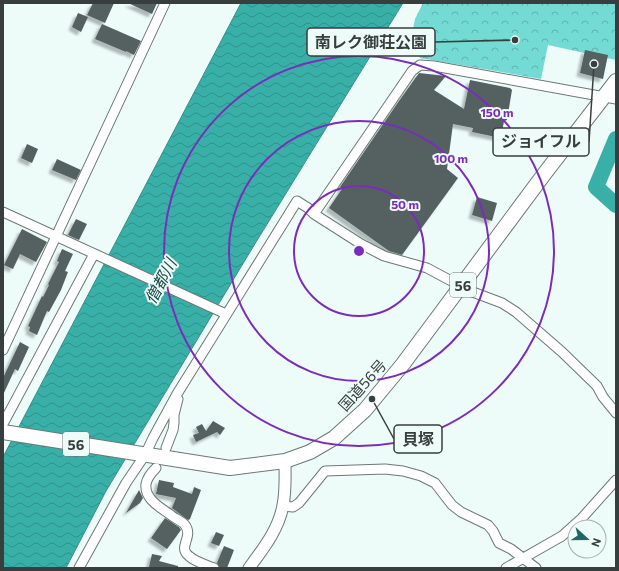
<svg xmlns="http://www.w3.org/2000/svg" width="619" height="571" font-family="Commissioner,'Noto Sans JP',sans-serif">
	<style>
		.forest { fill: url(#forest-crowns) }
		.water { fill: url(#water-waves); stroke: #388e88 }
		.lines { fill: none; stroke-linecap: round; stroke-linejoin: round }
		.river { stroke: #38b0a8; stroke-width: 16 }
		.building { fill: #556160; filter: url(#shadow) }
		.minor-casing { stroke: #6b7877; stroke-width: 11 }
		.tertiary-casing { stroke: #6b7877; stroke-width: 13 }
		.trunk-casing { stroke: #6b7877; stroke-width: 16 }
		.minor { stroke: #fff; stroke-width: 9 }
		.tertiary { stroke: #fff; stroke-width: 11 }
		.trunk { stroke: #fff; stroke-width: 14 }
		.ring { fill: none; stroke: #7b2cbf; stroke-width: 2 }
		.labels { text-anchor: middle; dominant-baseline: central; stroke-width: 4; stroke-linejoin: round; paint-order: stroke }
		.shield { fill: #edfbf9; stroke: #6e7775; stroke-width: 1 }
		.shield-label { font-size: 14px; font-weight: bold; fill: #383e3d }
		.street-label { font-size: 15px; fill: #383e3d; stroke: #edfbf9 }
		.water-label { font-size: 16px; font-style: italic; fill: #194b48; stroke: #edfbf9 }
		.centre { fill: #7b2cbf; stroke: #edfbf9; stroke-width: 2 }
		.ring-label { font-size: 12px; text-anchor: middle; font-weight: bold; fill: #7b2cbf; stroke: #edfbf9; stroke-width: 4; stroke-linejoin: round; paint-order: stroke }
		.leader { fill: none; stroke: #383e3d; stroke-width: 1.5 }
		.callout-dot { fill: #383e3d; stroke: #edfbf9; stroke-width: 1.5 }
		.callout { fill: #edfbf9; stroke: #383e3d; stroke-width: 1.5 }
		.callout-label { font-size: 16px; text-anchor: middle; font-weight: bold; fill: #383e3d }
	</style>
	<defs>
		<pattern id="forest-crowns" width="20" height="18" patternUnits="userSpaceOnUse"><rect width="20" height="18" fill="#73dbd3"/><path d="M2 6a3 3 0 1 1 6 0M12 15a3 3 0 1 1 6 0" fill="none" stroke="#5fb3ac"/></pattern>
		<pattern id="water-waves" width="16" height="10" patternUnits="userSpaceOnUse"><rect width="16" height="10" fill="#38b0a8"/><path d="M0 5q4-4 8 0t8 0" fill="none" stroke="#30918a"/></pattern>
		<filter id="shadow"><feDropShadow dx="-3.5" dy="3.5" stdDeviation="1" flood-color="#0004"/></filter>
	</defs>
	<rect width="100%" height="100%" fill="#edfbf9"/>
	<path class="forest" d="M423,3H616V60L548,45L541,79L420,58L412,34L415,19Z"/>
	<path class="water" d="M241,3H403L253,247L106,491L66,568H3V457Z"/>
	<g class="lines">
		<path class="river" d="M616,139L596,187L616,205"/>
	</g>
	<path class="building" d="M93,3H114L105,23L87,15Z
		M128,3H157L152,14Z
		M78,13L88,17L81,32L72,27Z
		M102,24L141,41L134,55L126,51V52L95,39Z
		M585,50L608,55L603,79L580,73Z
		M419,73L446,76L434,90L464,109L470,80L510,88L512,90L507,120L504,121L501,138L472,132L473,128L453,124L447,169L458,178L402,255L389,251L329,208L342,189L340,187L399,101Z
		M27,144L38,149L32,163L21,158Z
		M57,159L81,170L76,180L52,170Z
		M477,197L497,203L492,221L472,215Z
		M76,219L87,224L79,240L68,235Z
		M22,229L47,242L36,262L20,254L13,269L4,265Z
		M62,249L73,254L65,271L68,272L61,290L49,312L47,311L37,335L29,331L30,327L28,326L42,296L43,297L49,285L48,284L59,262L57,261Z
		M20,342L29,347L18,371L15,369L3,395V378Z
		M213,421L225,428L220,435L217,432L196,442L193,435L199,433L196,427L202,424L206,431Z
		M159,480L174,483L173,487L192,494L194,487L201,490L190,519L188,520L172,508L176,498L156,494Z
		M139,490L143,498L140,503L126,513Z
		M165,518L179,527L181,530L167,549L151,538Z
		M216,532L224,535L219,546L211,543Z
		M224,546L234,550L227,568H220L217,563Z
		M152,554L162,556L159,561L178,566V568H154L149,567Z"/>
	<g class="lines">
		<g class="minor-casing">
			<path id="minor" d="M3,212L226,314
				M314,214L412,71L420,65L434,66L616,99
				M3,350L165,3
				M3,424L94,254
				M166,448L173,430L174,423V415L178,399
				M156,468C152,472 147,478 146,484C144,500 162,508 172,516C176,519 182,521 185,525C194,537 177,547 189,556C195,562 207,565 214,568
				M283,506L293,507L299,503L325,471L385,469L403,471L421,476L435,483L452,505L461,512L488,525L493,531L499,543L511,549L536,568
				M79,568L126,483L145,455L153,438L177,394L297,201L308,208L314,214L361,244L384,256L427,268L470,291L502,303L516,312L562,352L597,386L603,397L616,413
				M506,568L562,536L582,518L616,480"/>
		</g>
		<g class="tertiary-casing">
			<path id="tertiary" d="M249,568C263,549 279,529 283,505C286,491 285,476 285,461"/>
		</g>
		<g class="trunk-casing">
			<path id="trunk" d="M3,432L230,468L285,461L310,452L334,438L365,410L403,364L545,173L616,81"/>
		</g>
		<use href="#minor" class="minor"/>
		<use href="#tertiary" class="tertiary"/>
		<use href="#trunk" class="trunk"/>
	</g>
	<g class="ring">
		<circle cx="359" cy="251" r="65"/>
		<circle cx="359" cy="251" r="130"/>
		<circle cx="359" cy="251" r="195"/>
	</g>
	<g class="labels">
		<g class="shield">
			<rect x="450" y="273" width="26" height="24" rx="3"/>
			<rect x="63" y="432" width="26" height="24" rx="3"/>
		</g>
		<g class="shield-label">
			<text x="463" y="285">56</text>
			<text x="76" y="444">56</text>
		</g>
		<g class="street-label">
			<text transform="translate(362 385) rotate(-48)">国道56号</text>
		</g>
		<g class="water-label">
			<text transform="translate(160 281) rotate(-62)">僧都川</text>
		</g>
	</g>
	<circle cx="359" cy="251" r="6" class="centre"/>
	<g class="ring-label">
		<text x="497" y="117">150 m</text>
		<text x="451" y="163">100 m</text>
		<text x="405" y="209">50 m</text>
	</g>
	<path class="leader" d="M515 40L435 42M594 64L589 142M372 399L394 439"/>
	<g class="callout-dot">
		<circle cx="515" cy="40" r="4"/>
		<circle cx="594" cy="64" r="4"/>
		<circle cx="372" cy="399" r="4"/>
	</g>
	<g class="callout">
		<rect x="307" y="28" width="128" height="28" rx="4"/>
		<rect x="493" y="128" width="96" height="28" rx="4"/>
		<rect x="394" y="425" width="48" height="28" rx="4"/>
	</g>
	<g class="callout-label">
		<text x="371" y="48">南レク御荘公園</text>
		<text x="541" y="147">ジョイフル</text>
		<text x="418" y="445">貝塚</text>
	</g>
	<rect width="619" height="571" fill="none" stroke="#383e3d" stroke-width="8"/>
	<g transform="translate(587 539) rotate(111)"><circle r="19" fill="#edfbf9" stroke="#a5afae"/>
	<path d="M0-3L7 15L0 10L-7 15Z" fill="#1e6964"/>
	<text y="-6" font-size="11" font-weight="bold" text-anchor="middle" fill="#383e3d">N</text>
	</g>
</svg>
